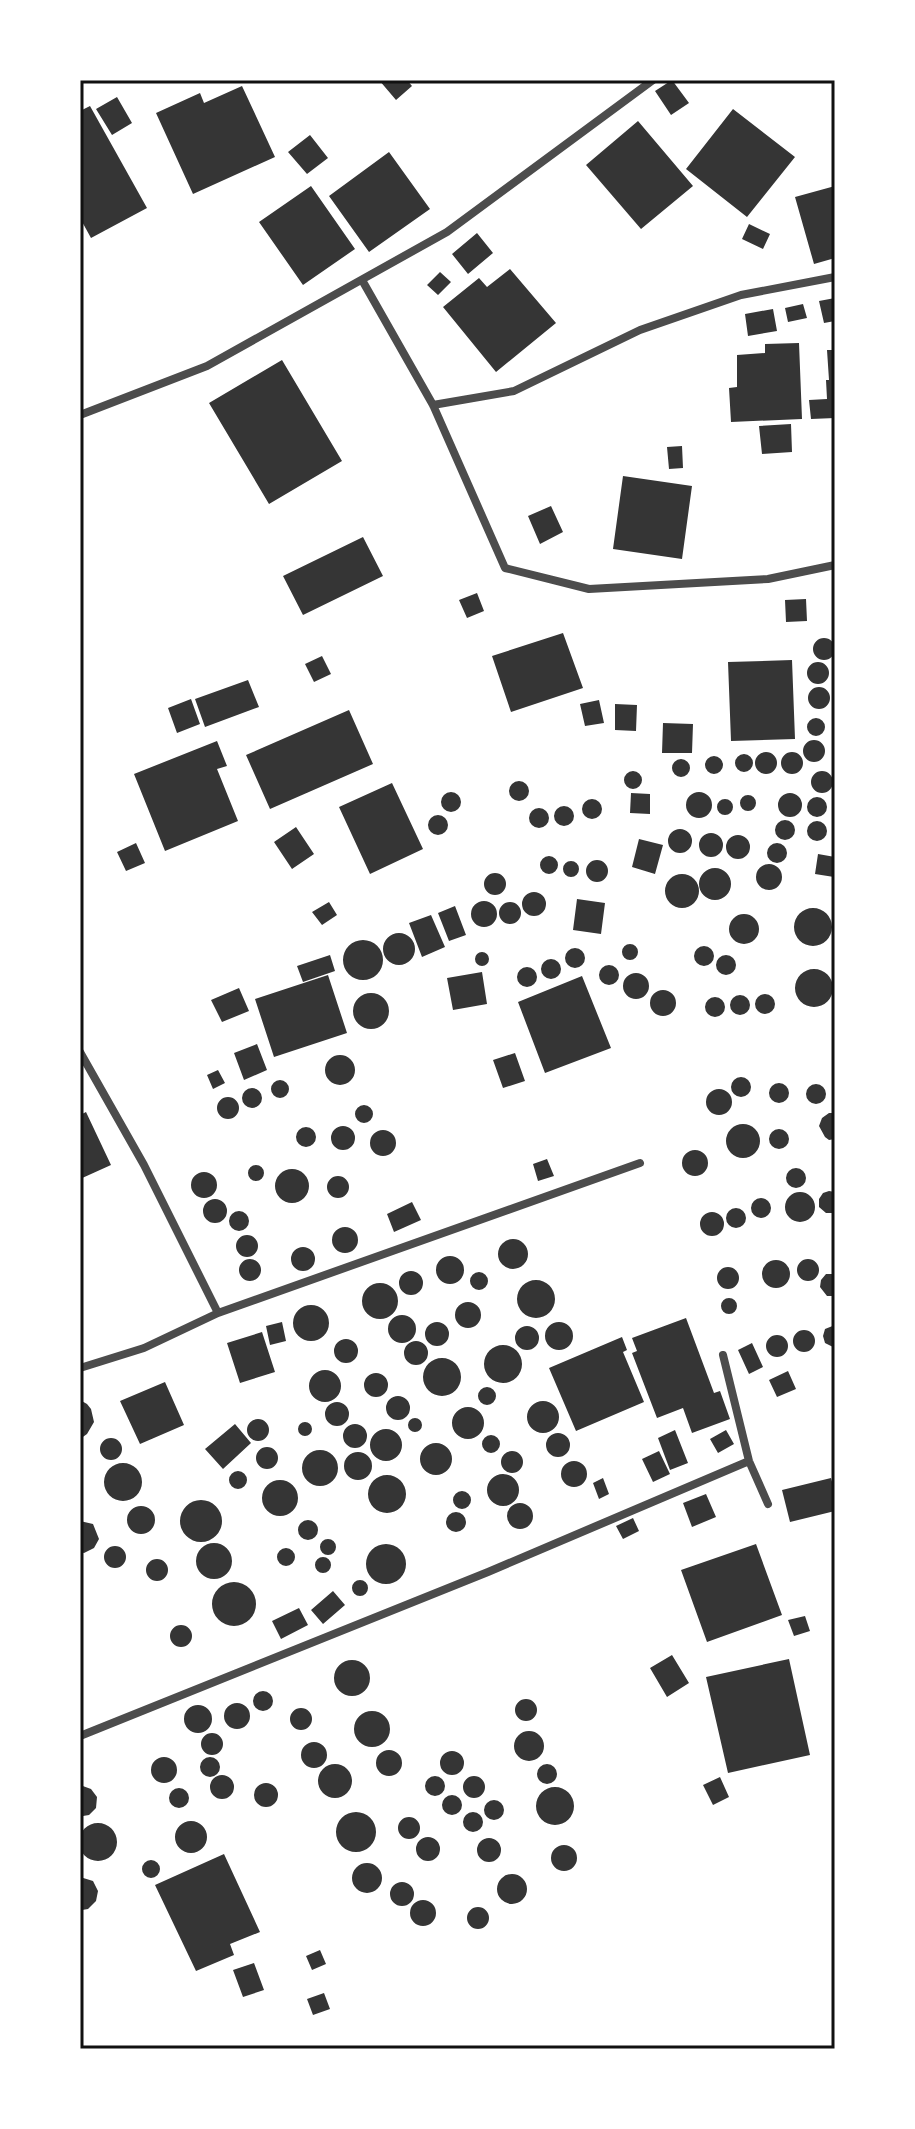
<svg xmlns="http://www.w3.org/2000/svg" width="915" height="2129" font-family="'Source Sans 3',sans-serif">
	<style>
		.building { fill: #353535 }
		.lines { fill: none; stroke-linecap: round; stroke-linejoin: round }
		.minor { stroke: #4c4c4c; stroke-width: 8 }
		.neatline { fill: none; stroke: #111; stroke-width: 3 }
	</style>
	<rect width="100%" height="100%" fill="#fff"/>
	<path class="building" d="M379,80H407L412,86L396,100Z
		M672,80L689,103L671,115L655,91Z
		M242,86L275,157L193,194L156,113L200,93L204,103Z
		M117,97L132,123L112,135L96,109Z
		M90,106L147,208L91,238L80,218V111Z
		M733,109L795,157L747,217L686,169Z
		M638,121L693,186L641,229L586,165Z
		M310,135L328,158L307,174L288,152Z
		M389,152L430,209L369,252L329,196Z
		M311,186L355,249L303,285L259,222Z
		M835,186V258L814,264L795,197Z
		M749,224L770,234L763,249L742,239Z
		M477,233L493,253L468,274L452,254Z
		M510,269L556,323L496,372L443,307L479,278L487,287Z
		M440,272L451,282L438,295L427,285Z
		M835,298V321L824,323L819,301Z
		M803,304L807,318L788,322L785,308Z
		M773,309L777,331L748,336L745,314Z
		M799,343L802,419L731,422L729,388L737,387V355L765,353V344Z
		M827,350H835V418L811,419L809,400L827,399L826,380H829Z
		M282,360L342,461L269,504L209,403Z
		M791,424L792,452L762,454L759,426Z
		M682,446L683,468L669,469L667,447Z
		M623,476L692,486L682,559L613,549Z
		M551,506L563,532L540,544L528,516Z
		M363,537L383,576L303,615L283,576Z
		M477,593L484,611L467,618L459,600Z
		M806,599L807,621L786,622L785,600Z
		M563,633L583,688L511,712L492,656Z
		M813 649a11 11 0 1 1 22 0a11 11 0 1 1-22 0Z
		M322,656L331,674L314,682L305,664Z
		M792,660L795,739L731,741L728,662Z
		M807 673a11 11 0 1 1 22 0a11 11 0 1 1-22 0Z
		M248,680L259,707L205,727L195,699Z
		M808 698a11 11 0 1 1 22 0a11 11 0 1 1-22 0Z
		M191,699L200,724L177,733L168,708Z
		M599,700L604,723L585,726L580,704Z
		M615,704L637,705L636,731L615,730Z
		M349,710L373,764L270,809L246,755Z
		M807 727a9 9 0 1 1 18 0a9 9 0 1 1-18 0Z
		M663,723L693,724L692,753H662Z
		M803 751a11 11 0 1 1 22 0a11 11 0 1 1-22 0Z
		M217,741L227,766L217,769L238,821L165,851L134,774Z
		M755 763a11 11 0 1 1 22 0a11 11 0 1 1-22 0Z
		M781 763a11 11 0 1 1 22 0a11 11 0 1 1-22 0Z
		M735 763a9 9 0 1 1 18 0a9 9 0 1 1-18 0Z
		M705 765a9 9 0 1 1 18 0a9 9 0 1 1-18 0Z
		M672 768a9 9 0 1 1 18 0a9 9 0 1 1-18 0Z
		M811 782a11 11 0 1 1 22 0a11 11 0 1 1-22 0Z
		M624 780a9 9 0 1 1 18 0a9 9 0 1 1-18 0Z
		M509 791a10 10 0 1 1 20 0a10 10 0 1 1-20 0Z
		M392,783L423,849L370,874L339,807Z
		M441 802a10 10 0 1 1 20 0a10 10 0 1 1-20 0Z
		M686 805a13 13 0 1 1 26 0a13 13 0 1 1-26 0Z
		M778 805a12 12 0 1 1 24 0a12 12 0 1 1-24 0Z
		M631,793L650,794V814L630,813Z
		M740 803a8 8 0 1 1 16 0a8 8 0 1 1-16 0Z
		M807 807a10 10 0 1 1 20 0a10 10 0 1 1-20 0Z
		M717 807a8 8 0 1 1 16 0a8 8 0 1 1-16 0Z
		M582 809a10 10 0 1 1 20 0a10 10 0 1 1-20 0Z
		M554 816a10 10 0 1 1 20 0a10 10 0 1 1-20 0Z
		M529 818a10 10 0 1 1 20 0a10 10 0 1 1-20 0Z
		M428 825a10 10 0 1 1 20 0a10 10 0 1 1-20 0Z
		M775 830a10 10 0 1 1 20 0a10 10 0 1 1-20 0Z
		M807 831a10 10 0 1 1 20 0a10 10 0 1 1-20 0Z
		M296,827L314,854L292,869L274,842Z
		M668 841a12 12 0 1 1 24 0a12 12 0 1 1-24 0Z
		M699 845a12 12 0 1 1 24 0a12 12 0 1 1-24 0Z
		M726 847a12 12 0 1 1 24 0a12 12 0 1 1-24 0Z
		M639,839L663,845L655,874L632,867Z
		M136,843L145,863L126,871L117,852Z
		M767 853a10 10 0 1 1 20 0a10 10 0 1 1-20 0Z
		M818,854L835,857L834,877L815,874Z
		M540 865a9 9 0 1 1 18 0a9 9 0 1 1-18 0Z
		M586 871a11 11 0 1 1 22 0a11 11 0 1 1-22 0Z
		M563 869a8 8 0 1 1 16 0a8 8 0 1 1-16 0Z
		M756 877a13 13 0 1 1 26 0a13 13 0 1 1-26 0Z
		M699 884a16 16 0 1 1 32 0a16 16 0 1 1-32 0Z
		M484 884a11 11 0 1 1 22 0a11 11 0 1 1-22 0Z
		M665 891a17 17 0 1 1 34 0a17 17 0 1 1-34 0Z
		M522 904a12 12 0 1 1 24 0a12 12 0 1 1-24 0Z
		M577,899L605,903L601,934L573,930Z
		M471 914a13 13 0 1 1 26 0a13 13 0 1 1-26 0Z
		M329,902L337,915L322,925L312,912Z
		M499 913a11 11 0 1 1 22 0a11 11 0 1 1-22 0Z
		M455,906L466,935L449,941L438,913Z
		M794 927a19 19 0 1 1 38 0a19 19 0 1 1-38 0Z
		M729 929a15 15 0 1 1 30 0a15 15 0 1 1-30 0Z
		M431,915L445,947L422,957L409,923Z
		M383 949a16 16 0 1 1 32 0a16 16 0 1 1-32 0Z
		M343 960a20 20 0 1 1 40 0a20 20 0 1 1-40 0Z
		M622 952a8 8 0 1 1 16 0a8 8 0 1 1-16 0Z
		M694 956a10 10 0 1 1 20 0a10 10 0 1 1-20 0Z
		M565 958a10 10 0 1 1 20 0a10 10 0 1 1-20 0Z
		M475 959a7 7 0 1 1 14 0a7 7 0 1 1-14 0Z
		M330,955L335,971L303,982L297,966Z
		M716 965a10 10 0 1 1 20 0a10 10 0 1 1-20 0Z
		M541 969a10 10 0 1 1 20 0a10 10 0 1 1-20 0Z
		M599 975a10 10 0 1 1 20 0a10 10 0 1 1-20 0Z
		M517 977a10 10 0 1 1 20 0a10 10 0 1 1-20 0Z
		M795 988a19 19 0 1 1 38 0a19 19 0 1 1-38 0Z
		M482,972L487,1004L453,1010L447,978Z
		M623 986a13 13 0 1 1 26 0a13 13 0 1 1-26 0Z
		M328,975L347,1033L274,1057L255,999Z
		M582,976L611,1048L545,1073L518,1002Z
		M239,988L249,1011L222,1022L211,1000Z
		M650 1003a13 13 0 1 1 26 0a13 13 0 1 1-26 0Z
		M353 1011a18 18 0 1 1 36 0a18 18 0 1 1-36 0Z
		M755 1004a10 10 0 1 1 20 0a10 10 0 1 1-20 0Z
		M730 1005a10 10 0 1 1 20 0a10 10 0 1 1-20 0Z
		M705 1007a10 10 0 1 1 20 0a10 10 0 1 1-20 0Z
		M257,1044L267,1070L244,1080L234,1053Z
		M515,1053L525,1081L503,1088L493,1060Z
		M325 1070a15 15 0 1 1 30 0a15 15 0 1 1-30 0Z
		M218,1070L225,1083L213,1089L207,1075Z
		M731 1087a10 10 0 1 1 20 0a10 10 0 1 1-20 0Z
		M271 1089a9 9 0 1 1 18 0a9 9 0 1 1-18 0Z
		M769 1093a10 10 0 1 1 20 0a10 10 0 1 1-20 0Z
		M806 1094a10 10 0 1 1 20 0a10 10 0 1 1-20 0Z
		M242 1098a10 10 0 1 1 20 0a10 10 0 1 1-20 0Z
		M706 1102a13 13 0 1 1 26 0a13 13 0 1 1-26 0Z
		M217 1108a11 11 0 1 1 22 0a11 11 0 1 1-22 0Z
		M355 1114a9 9 0 1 1 18 0a9 9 0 1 1-18 0Z
		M86,1112L111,1165L80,1179V1115Z
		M829,1113H835V1139L829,1140L825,1137L819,1126L822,1118Z
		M726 1141a17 17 0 1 1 34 0a17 17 0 1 1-34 0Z
		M331 1138a12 12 0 1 1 24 0a12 12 0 1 1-24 0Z
		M296 1137a10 10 0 1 1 20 0a10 10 0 1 1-20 0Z
		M769 1139a10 10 0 1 1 20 0a10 10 0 1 1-20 0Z
		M370 1143a13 13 0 1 1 26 0a13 13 0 1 1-26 0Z
		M682 1163a13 13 0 1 1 26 0a13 13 0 1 1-26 0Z
		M547,1159L554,1176L538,1181L533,1164Z
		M248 1173a8 8 0 1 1 16 0a8 8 0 1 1-16 0Z
		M786 1178a10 10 0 1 1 20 0a10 10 0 1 1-20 0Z
		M275 1186a17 17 0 1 1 34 0a17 17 0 1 1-34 0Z
		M191 1185a13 13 0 1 1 26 0a13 13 0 1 1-26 0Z
		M327 1187a11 11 0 1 1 22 0a11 11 0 1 1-22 0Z
		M829,1191L835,1192V1213H826L819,1207V1199L823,1193Z
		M785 1207a15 15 0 1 1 30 0a15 15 0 1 1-30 0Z
		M751 1208a10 10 0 1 1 20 0a10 10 0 1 1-20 0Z
		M203 1211a12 12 0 1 1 24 0a12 12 0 1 1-24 0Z
		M412,1202L421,1220L394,1232L387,1214Z
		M726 1218a10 10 0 1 1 20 0a10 10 0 1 1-20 0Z
		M229 1221a10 10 0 1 1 20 0a10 10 0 1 1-20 0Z
		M700 1224a12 12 0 1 1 24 0a12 12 0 1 1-24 0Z
		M332 1240a13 13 0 1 1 26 0a13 13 0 1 1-26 0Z
		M236 1246a11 11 0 1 1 22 0a11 11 0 1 1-22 0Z
		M498 1254a15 15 0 1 1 30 0a15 15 0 1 1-30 0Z
		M291 1259a12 12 0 1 1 24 0a12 12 0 1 1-24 0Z
		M436 1270a14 14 0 1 1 28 0a14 14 0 1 1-28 0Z
		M797 1270a11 11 0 1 1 22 0a11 11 0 1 1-22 0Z
		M239 1270a11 11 0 1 1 22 0a11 11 0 1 1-22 0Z
		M762 1274a14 14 0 1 1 28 0a14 14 0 1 1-28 0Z
		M717 1278a11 11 0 1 1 22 0a11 11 0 1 1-22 0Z
		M399 1283a12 12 0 1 1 24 0a12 12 0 1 1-24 0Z
		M470 1281a9 9 0 1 1 18 0a9 9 0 1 1-18 0Z
		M826,1274H835V1296H827L820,1287L821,1280Z
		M517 1299a19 19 0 1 1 38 0a19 19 0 1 1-38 0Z
		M362 1301a18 18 0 1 1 36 0a18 18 0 1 1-36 0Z
		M721 1306a8 8 0 1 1 16 0a8 8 0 1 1-16 0Z
		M455 1315a13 13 0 1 1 26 0a13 13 0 1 1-26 0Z
		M293 1323a18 18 0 1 1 36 0a18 18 0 1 1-36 0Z
		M388 1329a14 14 0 1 1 28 0a14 14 0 1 1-28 0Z
		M686,1318L714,1393L720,1391L730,1419L692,1433L683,1408L657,1418L632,1353L637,1351L632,1338Z
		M282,1322L286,1341L270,1345L266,1326Z
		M545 1336a14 14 0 1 1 28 0a14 14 0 1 1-28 0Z
		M425 1334a12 12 0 1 1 24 0a12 12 0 1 1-24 0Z
		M835,1325V1348L825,1343L823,1336L825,1329Z
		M515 1338a12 12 0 1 1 24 0a12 12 0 1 1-24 0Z
		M793 1341a11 11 0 1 1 22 0a11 11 0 1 1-22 0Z
		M262,1332L275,1372L240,1383L227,1343Z
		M766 1346a11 11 0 1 1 22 0a11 11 0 1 1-22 0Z
		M622,1337L627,1350L623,1352L644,1402L576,1431L549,1368Z
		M334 1351a12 12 0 1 1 24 0a12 12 0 1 1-24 0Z
		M404 1353a12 12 0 1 1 24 0a12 12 0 1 1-24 0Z
		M752,1343L763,1367L749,1374L738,1350Z
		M484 1364a19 19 0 1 1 38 0a19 19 0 1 1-38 0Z
		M423 1377a19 19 0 1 1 38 0a19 19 0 1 1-38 0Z
		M309 1386a16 16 0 1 1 32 0a16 16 0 1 1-32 0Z
		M788,1371L796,1389L777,1397L769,1380Z
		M364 1385a12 12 0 1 1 24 0a12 12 0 1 1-24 0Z
		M165,1382L184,1425L140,1444L120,1401Z
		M478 1396a9 9 0 1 1 18 0a9 9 0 1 1-18 0Z
		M386 1408a12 12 0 1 1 24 0a12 12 0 1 1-24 0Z
		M80,1400L87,1404L91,1409L94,1422L87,1434L80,1439Z
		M527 1417a16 16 0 1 1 32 0a16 16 0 1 1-32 0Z
		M325 1414a12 12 0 1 1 24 0a12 12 0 1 1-24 0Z
		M452 1423a16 16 0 1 1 32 0a16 16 0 1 1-32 0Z
		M408 1425a7 7 0 1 1 14 0a7 7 0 1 1-14 0Z
		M247 1430a11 11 0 1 1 22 0a11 11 0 1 1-22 0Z
		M298 1429a7 7 0 1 1 14 0a7 7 0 1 1-14 0Z
		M343 1436a12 12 0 1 1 24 0a12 12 0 1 1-24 0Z
		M235,1424L251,1443L223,1469L205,1449Z
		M370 1445a16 16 0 1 1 32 0a16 16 0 1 1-32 0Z
		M675,1430L688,1463L670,1470L658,1438Z
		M726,1430L734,1444L718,1453L710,1439Z
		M546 1445a12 12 0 1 1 24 0a12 12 0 1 1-24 0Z
		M482 1444a9 9 0 1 1 18 0a9 9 0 1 1-18 0Z
		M100 1449a11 11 0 1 1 22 0a11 11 0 1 1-22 0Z
		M420 1459a16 16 0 1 1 32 0a16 16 0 1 1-32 0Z
		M256 1458a11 11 0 1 1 22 0a11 11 0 1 1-22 0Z
		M302 1468a18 18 0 1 1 36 0a18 18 0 1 1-36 0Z
		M659,1451L670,1474L653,1482L642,1459Z
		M501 1462a11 11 0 1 1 22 0a11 11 0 1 1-22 0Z
		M344 1466a14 14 0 1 1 28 0a14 14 0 1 1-28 0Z
		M561 1474a13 13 0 1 1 26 0a13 13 0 1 1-26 0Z
		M104 1482a19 19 0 1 1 38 0a19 19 0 1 1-38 0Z
		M229 1480a9 9 0 1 1 18 0a9 9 0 1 1-18 0Z
		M487 1490a16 16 0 1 1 32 0a16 16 0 1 1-32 0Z
		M368 1494a19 19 0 1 1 38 0a19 19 0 1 1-38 0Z
		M603,1478L609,1494L599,1499L593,1483Z
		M831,1478L835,1493V1511L790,1522L782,1490Z
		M262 1498a18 18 0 1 1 36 0a18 18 0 1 1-36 0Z
		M453 1500a9 9 0 1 1 18 0a9 9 0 1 1-18 0Z
		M706,1494L716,1517L692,1527L683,1503Z
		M180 1521a21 21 0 1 1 42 0a21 21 0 1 1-42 0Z
		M507 1516a13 13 0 1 1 26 0a13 13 0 1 1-26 0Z
		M127 1520a14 14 0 1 1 28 0a14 14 0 1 1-28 0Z
		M446 1522a10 10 0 1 1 20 0a10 10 0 1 1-20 0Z
		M633,1518L639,1531L623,1539L616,1526Z
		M298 1530a10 10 0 1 1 20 0a10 10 0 1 1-20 0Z
		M80,1521L93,1524L99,1539L94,1548L84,1553L80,1552Z
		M320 1547a8 8 0 1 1 16 0a8 8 0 1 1-16 0Z
		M196 1561a18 18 0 1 1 36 0a18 18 0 1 1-36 0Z
		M756,1544L782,1615L707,1642L681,1570Z
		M366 1564a20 20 0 1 1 40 0a20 20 0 1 1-40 0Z
		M104 1557a11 11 0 1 1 22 0a11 11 0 1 1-22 0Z
		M277 1557a9 9 0 1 1 18 0a9 9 0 1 1-18 0Z
		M315 1565a8 8 0 1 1 16 0a8 8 0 1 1-16 0Z
		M146 1570a11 11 0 1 1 22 0a11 11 0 1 1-22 0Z
		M352 1588a8 8 0 1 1 16 0a8 8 0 1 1-16 0Z
		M212 1604a22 22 0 1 1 44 0a22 22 0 1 1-44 0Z
		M333,1591L345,1605L323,1624L311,1610Z
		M299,1608L308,1625L281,1639L272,1621Z
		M805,1616L810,1631L794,1636L788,1620Z
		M170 1636a11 11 0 1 1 22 0a11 11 0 1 1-22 0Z
		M672,1655L689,1683L667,1697L650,1668Z
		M789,1659L810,1755L728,1773L706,1677Z
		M334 1678a18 18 0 1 1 36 0a18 18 0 1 1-36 0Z
		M253 1701a10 10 0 1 1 20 0a10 10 0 1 1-20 0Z
		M515 1710a11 11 0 1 1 22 0a11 11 0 1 1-22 0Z
		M224 1716a13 13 0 1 1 26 0a13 13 0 1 1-26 0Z
		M184 1719a14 14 0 1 1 28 0a14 14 0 1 1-28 0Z
		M290 1719a11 11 0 1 1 22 0a11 11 0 1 1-22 0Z
		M354 1729a18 18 0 1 1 36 0a18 18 0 1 1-36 0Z
		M514 1746a15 15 0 1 1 30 0a15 15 0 1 1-30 0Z
		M201 1744a11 11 0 1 1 22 0a11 11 0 1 1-22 0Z
		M301 1755a13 13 0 1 1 26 0a13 13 0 1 1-26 0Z
		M376 1763a13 13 0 1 1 26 0a13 13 0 1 1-26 0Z
		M440 1763a12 12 0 1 1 24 0a12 12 0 1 1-24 0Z
		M200 1767a10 10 0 1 1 20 0a10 10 0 1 1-20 0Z
		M151 1770a13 13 0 1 1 26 0a13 13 0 1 1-26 0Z
		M537 1774a10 10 0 1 1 20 0a10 10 0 1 1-20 0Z
		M318 1781a17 17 0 1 1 34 0a17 17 0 1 1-34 0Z
		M210 1787a12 12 0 1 1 24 0a12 12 0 1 1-24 0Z
		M463 1787a11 11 0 1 1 22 0a11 11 0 1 1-22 0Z
		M425 1786a10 10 0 1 1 20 0a10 10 0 1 1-20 0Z
		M720,1777L729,1797L713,1805L703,1785Z
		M254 1795a12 12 0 1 1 24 0a12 12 0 1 1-24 0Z
		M80,1785L91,1789L97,1797L96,1808L89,1815L83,1816H80Z
		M536 1806a19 19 0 1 1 38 0a19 19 0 1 1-38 0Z
		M169 1798a10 10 0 1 1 20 0a10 10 0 1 1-20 0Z
		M442 1805a10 10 0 1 1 20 0a10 10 0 1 1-20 0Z
		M484 1810a10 10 0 1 1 20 0a10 10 0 1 1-20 0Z
		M336 1832a20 20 0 1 1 40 0a20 20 0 1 1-40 0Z
		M463 1822a10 10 0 1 1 20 0a10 10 0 1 1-20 0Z
		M398 1828a11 11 0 1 1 22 0a11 11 0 1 1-22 0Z
		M175 1837a16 16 0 1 1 32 0a16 16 0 1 1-32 0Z
		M79 1842a19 19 0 1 1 38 0a19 19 0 1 1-38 0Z
		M416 1849a12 12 0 1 1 24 0a12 12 0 1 1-24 0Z
		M477 1850a12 12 0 1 1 24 0a12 12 0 1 1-24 0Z
		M551 1858a13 13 0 1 1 26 0a13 13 0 1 1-26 0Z
		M224,1854L260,1932L230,1944L234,1955L196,1971L155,1885Z
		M142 1869a9 9 0 1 1 18 0a9 9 0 1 1-18 0Z
		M352 1878a15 15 0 1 1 30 0a15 15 0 1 1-30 0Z
		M497 1889a15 15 0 1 1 30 0a15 15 0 1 1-30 0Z
		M80,1877L93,1881L98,1891L96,1901L88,1909L82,1910H80Z
		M390 1894a12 12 0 1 1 24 0a12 12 0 1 1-24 0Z
		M410 1913a13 13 0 1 1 26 0a13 13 0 1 1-26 0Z
		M467 1918a11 11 0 1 1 22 0a11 11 0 1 1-22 0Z
		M320,1950L326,1964L312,1970L306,1956Z
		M254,1963L264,1990L243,1997L233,1970Z
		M324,1993L330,2009L313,2015L307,1999Z"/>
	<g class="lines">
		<path class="minor" d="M362,280L433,405L505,568L589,589L768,579L835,565
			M433,405L514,391L640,330L741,295L835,277
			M80,415L207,366L447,232L653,80
			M80,1052L144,1165L218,1313
			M723,1355L749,1461L768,1504
			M80,1368L144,1348L218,1313L640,1163
			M80,1736L488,1572L749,1461"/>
	</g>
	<rect width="915" height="2129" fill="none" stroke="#ffffff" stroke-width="164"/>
	<rect x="82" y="82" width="751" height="1965" class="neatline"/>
</svg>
